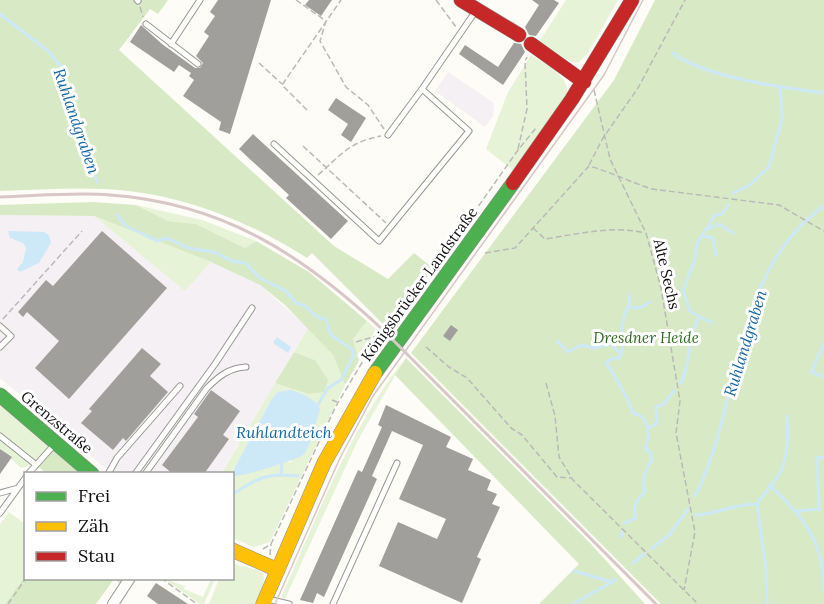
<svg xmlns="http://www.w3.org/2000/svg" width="824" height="604" font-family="Lora,serif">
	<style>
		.industrial { fill: #f5f0f3 }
		.green { fill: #e7f3d7; fill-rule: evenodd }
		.forest { fill: #d8eac5 }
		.water { fill: #cde8f7 }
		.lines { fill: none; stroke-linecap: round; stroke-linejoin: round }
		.stream { stroke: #cde8f7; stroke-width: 3 }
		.building { fill: #a19f9c }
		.lane-casing { stroke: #979795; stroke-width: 7 }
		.street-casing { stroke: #979795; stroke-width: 12 }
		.fast-casing { stroke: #8e8d8b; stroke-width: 15 }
		.slow-casing { stroke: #8e8d8b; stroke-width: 15 }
		.jam-casing { stroke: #8e8d8b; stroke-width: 15 }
		.path { stroke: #b9b9b8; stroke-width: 1.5; stroke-dasharray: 6 3; stroke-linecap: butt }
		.lane { stroke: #fffffe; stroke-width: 5 }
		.street { stroke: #fffffe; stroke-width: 10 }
		.fast { stroke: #4caf50; stroke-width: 14 }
		.slow { stroke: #ffc107; stroke-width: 14 }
		.jam { stroke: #c62828; stroke-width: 14 }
		.tram { stroke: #d9c6c7; stroke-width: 1.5 }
		.rail { stroke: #d9c6c7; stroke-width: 3 }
		.labels { text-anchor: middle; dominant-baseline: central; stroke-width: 6; stroke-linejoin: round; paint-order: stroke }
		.street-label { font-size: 15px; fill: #111; stroke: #fff }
		.park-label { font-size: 15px; font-style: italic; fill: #2f6b1f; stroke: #fff }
		.water-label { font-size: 16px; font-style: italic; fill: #1768a6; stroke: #fff }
	</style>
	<rect width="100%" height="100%" fill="#fdfcf7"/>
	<path class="industrial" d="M448,72L494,103L493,116L485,127L435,91Z
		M0,215L94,216L185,290L211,262L260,285L308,328L221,473H111L0,378Z"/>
	<path class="green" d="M566,0H618L588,53L578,63L569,61L539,42Z
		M531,55C546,65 567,74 568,93L515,172L486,149L508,92Z
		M136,205L202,220L256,241L245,248L196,224L168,221Z
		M94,216L211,262L185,291Z
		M367,321L376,329L359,361L353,339Z
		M308,328L333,355L345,385L270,542L254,547L233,538L232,474H221L275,383L308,394L315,360L294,352ZM271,400L292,462H280L234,476V469Z
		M404,360L358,440L285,599L281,597C318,516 349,430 404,360Z
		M0,395L55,444L35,464L21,468L0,449Z
		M9,512L25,524V576L5,604H0V524Z
		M233,563C262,574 272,563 257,604H209L219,579L232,578Z
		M164,579L185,586L184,589L203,597L211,579H215L204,604H200Z"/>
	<path class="forest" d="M0,0H168L158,14L150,9L119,50L334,246L388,279L414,253L433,268L401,312L386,327L312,253L307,258C253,224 192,198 128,191C86,186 43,190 0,191Z
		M655,0H824V604H661L411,353L614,80Z
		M93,202L136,205L168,221L196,224L245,248L256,241L309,272L367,321L353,339L359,361L345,385L333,355L285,305L260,285L211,262L94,216L0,215V205Z
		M294,352L315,360L328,380L324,392L308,394L275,383Z
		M406,358L591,544L645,604H539L579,564L395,375Z
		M55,444L92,473H46L35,464Z
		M25,576L26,578L125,579L121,584L114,579L96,604H5Z"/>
	<path class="water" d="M8,231L44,232L49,235L51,243L39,263L20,272L17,269L23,262L26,248L23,243L10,238Z
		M277,337L291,347L288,353L273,343Z
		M291,390C302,394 316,398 320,410C315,423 312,444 304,454C301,459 241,477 234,476V469L271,400L278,392Z"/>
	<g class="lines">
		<path class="stream" d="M0,14L48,51L62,68L97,182
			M673,53C703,77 785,88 824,93
			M733,193L748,186L769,167L782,119L780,87
			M117,215L126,226L157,241L167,238L188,248L214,252L232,261L245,263L260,278L286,291L296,303L305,306L316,316L326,320L331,335L353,350V357L341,380L328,388L317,406
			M708,229L719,224L733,233
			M703,236L713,238L716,255
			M630,294C630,305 626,310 623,321C619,333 628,340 619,358L611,359L606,363C615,375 628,399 633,413L641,416L649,428
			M630,307L640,308L650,302
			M700,317L712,323
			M557,341L568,352L581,345L595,348L611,344L621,354
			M824,344L811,372L824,377
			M681,383C691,363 688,336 700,317L690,311L683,291L695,259L697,243L715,215L722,214L728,205
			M282,459L281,475L298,476
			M770,485C804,519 823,539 824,590
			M232,495C248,484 261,475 281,475
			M695,496C742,404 731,271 824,206
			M757,504C763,494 772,486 778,476C789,459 788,435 787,415
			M797,511L819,509L817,458L824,457
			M696,515C717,514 736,503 757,504L766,569L767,604
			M624,523L636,518C632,507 636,499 645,492C641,480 645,470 652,460L650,452L645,448L649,437L647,429L657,423L656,407L664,404L674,391
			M620,537L623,532
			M651,549L669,535L688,509
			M633,563L644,554
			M574,571L612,582L616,579
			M573,604L612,582"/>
	</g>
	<path class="building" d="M218,0H271L230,134L219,130L221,122L183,96L194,80L189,76L191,73L179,65L174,72L130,42L141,25L162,44L195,68H200L203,63L196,56L209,36L204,32L215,16L210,12Z
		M309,0H332L321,16L305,5Z
		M532,0H554L559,3L536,36L529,35L525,27L539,5Z
		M514,43L521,44L525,52L503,85L459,54L465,45L498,67Z
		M336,98L366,118L351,142L341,135L348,124L328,110Z
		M253,134L348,221L331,239L286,198L289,195L239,149Z
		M102,231L167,288L69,399L35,368L59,341L27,312L23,317L18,312L46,280L53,286Z
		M451,325L458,330L450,341L443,336Z
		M142,348L161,364L150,376L168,392L126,441L123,438L113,450L81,423L92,411L89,409Z
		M211,390L240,411L223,435L229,439L204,474H173L162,465L198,417L194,414Z
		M386,405L451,437L446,447L473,459L468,470L491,480L487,490L497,494L492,504L500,507L477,557L481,559L462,603L379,566L398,522L437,539L446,519L399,499L423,445L392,431L372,476L377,479L324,597L317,593L313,603L300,600L358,470L362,472L382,427L378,425Z
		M0,449L12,457L0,474Z
		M156,583L188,604H158L147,596Z"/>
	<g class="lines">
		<g class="lane-casing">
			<path id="lane" d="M137,0L138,1
				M146,24L198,64
				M171,44L200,0
				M388,135L422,89
				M274,144L379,241L469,131L422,89L475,12
				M0,326L11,336L0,347
				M0,436L35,464
				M28,474L54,445
				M108,474L117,458L180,386
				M135,474L215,364L252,308
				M145,474L207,388C219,376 229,368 246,367
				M0,493L18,488
				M0,513L26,477
				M267,599L289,604
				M333,604L397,463"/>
		</g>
		<g class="street-casing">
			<path id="street" d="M113,604L130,578"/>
		</g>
		<g class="fast-casing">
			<path id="fast" d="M375,373L513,183
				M0,395L92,474"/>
		</g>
		<g class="slow-casing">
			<path id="slow" d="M232,550L278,570
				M263,604L324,463L375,373"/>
		</g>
		<g class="jam-casing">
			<path id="jam" d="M461,0L519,35
				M531,44L584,82
				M513,183L572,99L632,0"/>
		</g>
		<path class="path" d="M296,0L326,21L320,41L346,87L368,105L384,129
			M436,0L456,27
			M140,7L143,17
			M259,63L282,84
			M594,90L610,159L646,233L661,288L680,401L676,433L695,532L684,590
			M307,110L282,85L341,0
			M303,146L386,223
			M518,149L527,109L525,61L527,57
			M589,165L603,138L638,88L685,0
			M318,175C341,155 349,142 381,136
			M463,228L518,150L536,128
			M533,228L545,239C580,234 611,225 645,233
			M485,253L515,248L589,166C611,172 630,182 652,189L779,205L824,231
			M3,319L82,231
			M356,342L383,334
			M426,347L449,367L467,378L511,428L522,435L557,477L571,478
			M546,383L555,416L559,457L573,480L698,604
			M332,400L337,402
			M263,549L271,544L336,406L369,351L448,249
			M270,555L271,544
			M161,578L197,604
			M8,604L26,578"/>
		<use href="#lane" class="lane"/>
		<use href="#street" class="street"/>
		<use href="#fast" class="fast"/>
		<use href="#slow" class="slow"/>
		<use href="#jam" class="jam"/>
		<path class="tram" d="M275,604L340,458L373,396L604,75L643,0"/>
		<path class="rail" d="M0,197C36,196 74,192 110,195C223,203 303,255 383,330L656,604"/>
	</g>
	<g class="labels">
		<g class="street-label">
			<text transform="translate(667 274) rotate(77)">Alte Sechs</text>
			<text transform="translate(419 284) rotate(-54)">Königsbrücker Landstraße</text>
			<text transform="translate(57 422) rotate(40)">Grenzstraße</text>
		</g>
		<g class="park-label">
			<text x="646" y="337">Dresdner Heide</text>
		</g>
		<g class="water-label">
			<text transform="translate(77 121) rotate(71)">Ruhlandgraben</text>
			<text transform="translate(745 343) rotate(-73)">Ruhlandgraben</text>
			<text x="284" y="432">Ruhlandteich</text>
		</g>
	</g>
	<rect x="24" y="472" width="210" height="108" fill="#ffffff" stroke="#a0a0a0" stroke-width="1.5"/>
	<rect x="36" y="492" width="30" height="9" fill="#4caf50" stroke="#a0a0a0" stroke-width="1.5"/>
	<text x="78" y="502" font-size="18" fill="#111111">Frei</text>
	<rect x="36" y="522" width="30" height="9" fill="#ffc107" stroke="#a0a0a0" stroke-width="1.5"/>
	<text x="78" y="532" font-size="18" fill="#111111">Zäh</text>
	<rect x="36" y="552" width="30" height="9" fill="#c62828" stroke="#a0a0a0" stroke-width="1.5"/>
	<text x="78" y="562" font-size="18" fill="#111111">Stau</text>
</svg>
